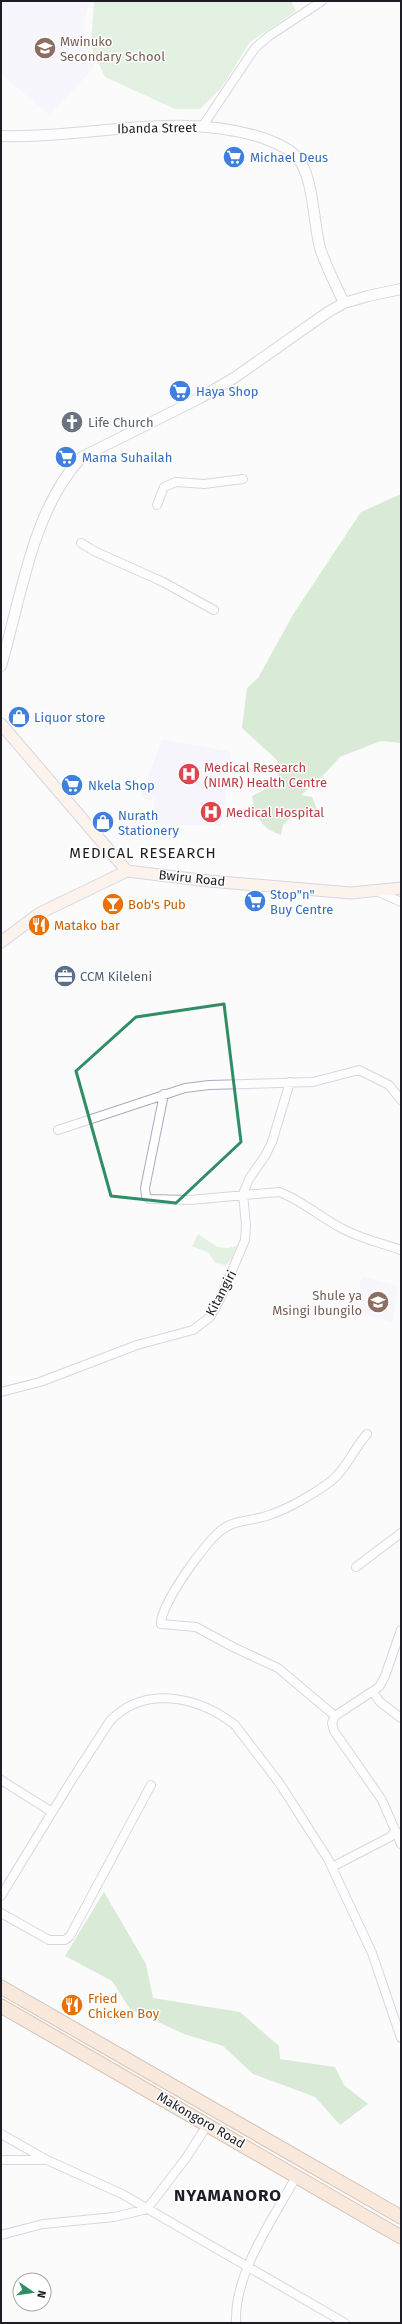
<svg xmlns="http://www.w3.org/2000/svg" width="402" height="2324" font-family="'Fira Sans',sans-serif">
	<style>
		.built { fill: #efedfb }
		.education { fill: #f1f0fd }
		.green { fill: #c3e4c1 }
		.forest { fill: #afd5ac }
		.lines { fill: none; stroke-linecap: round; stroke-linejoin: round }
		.minor-casing { stroke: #ada9c3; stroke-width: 10 }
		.tertiary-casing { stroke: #ada9c3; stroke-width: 12 }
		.secondary-casing { stroke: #ada9c3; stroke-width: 13 }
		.primary-casing { stroke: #a67f63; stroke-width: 15 }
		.minor { stroke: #fff; stroke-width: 8 }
		.tertiary { stroke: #fff; stroke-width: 10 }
		.secondary { stroke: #fae8da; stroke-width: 11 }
		.primary { stroke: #f6d2b5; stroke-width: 13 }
		.marked { fill: none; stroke: #2f8e66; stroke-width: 3; stroke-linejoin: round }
		.labels { text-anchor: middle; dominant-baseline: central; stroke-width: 3; stroke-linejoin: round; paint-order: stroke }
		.education-label { font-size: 13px; fill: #785e54; stroke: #fff; text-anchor: start }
		.street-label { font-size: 13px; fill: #1e1d26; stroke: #fff }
		.shop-label { font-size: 13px; fill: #366cbe; stroke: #fff; text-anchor: start }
		.worship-label { font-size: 13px; fill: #5b616d; stroke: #fff; text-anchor: start }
		.health-label { font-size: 13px; fill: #be3a42; stroke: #fff; text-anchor: start }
		.food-label { font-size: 13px; fill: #c56008; stroke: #fff; text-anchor: start }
		.service-label { font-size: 13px; fill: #4e5e75; stroke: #fff; text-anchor: start }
		.quarter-label { font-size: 15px; letter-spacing: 1px; fill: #1e1d26; stroke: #fff }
		.district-label { font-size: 17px; font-weight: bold; letter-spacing: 1px; fill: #1e1d26; stroke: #fff }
	</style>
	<rect width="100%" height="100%" fill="#fbfbfb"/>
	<path class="built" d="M162,739L231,752L222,826L150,824L155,798L148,800L141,796Z"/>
	<path class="education" d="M1,1H90L83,28L94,68L49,115L1,74Z
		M362,1276L399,1286L392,1322L353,1311Z"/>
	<path class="green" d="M94,1H291L296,11L250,42L222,87L200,109H175L105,77L91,47Z
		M198,1234L217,1247L227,1248L237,1246V1253L226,1265L215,1263L209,1253L192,1246Z"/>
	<path class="forest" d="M401,494V743L381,741L340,757L317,782L301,795L312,797L317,809L301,818L294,815L283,825L281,835C261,829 255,815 252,796L277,783L278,761L242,728L247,688L258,678L294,613L361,512Z
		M104,1892L146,1964L153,1998L240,2012L279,2046L280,2059L335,2067L344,2085L368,2104L340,2125L315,2097L253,2074L223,2046L184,2034L130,2009L112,1981L65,1956Z"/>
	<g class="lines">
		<g class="minor-casing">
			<path id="minor" d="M202,127L255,48L269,36L322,1
				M157,505L164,487L176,482L204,484L243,479
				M81,543L94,551L163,582L214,610
				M379,892L401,902
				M164,1094L145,1188L146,1196L149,1199L190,1200L279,1192C302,1200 321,1218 343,1229C362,1239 381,1243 401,1250
				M58,1130L185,1088L209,1085L313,1082L359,1070L389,1085L401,1100
				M1,1392L40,1382L137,1345L193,1330L210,1317L220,1299L245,1240L246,1225L243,1194L249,1179L265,1156L272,1142L290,1082
				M356,1567L401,1533
				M401,1630L385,1676L379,1687L335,1716L332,1723L334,1731L382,1800L401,1844
				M373,1692L380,1702L401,1718
				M335,1716L278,1668L233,1647L196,1627L161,1624C160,1605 207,1539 223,1529C236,1519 256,1521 272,1514C290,1508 315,1493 330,1482C346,1470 354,1448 367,1434
				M1,1780L52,1812
				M332,1867L390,1837L396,1831
				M1,1896L73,1778L110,1721C145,1684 199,1697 235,1725L280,1784L328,1859L372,1953L401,2038
				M1,1913L49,1940H65L70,1936L151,1785
				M1,2134L47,2160L122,2194L345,2323
				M1,2160H46
				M1,2235L43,2224L114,2217L147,2209L186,2158L208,2124
				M236,2323C234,2272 274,2218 297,2175"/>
		</g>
		<g class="tertiary-casing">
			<path id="tertiary" d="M1,136C88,139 178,110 263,138C274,142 289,148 297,157C314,177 313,222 320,248C326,267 336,285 344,303
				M1,666C21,599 32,509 82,457L200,398L234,378L328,312L344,303L368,296L401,289"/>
		</g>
		<g class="secondary-casing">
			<path id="secondary" d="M1,724L127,871
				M1,942L40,913L127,871L209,881L351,893L401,888"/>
		</g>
		<g class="primary-casing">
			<path id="primary" d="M1,1987L401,2217
				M1,2006L401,2237"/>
		</g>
		<use href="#minor" class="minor"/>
		<use href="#tertiary" class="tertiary"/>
		<use href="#secondary" class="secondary"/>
		<use href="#primary" class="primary"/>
	</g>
	<path d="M0 0H402V2324H0ZM224,1004L241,1142L176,1203L111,1196L76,1071L136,1017Z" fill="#fbfbfb" fill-opacity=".55" fill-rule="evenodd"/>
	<path class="marked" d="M224,1004L241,1142L176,1203L111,1196L76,1071L136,1017Z"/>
	<defs>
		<g id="school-disc" transform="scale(1.15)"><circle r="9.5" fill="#8d6e63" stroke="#fff"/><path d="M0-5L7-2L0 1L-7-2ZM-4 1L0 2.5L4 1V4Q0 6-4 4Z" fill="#fff"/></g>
		<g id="supermarket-disc" transform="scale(1.15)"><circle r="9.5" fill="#3f7fe0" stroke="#fff"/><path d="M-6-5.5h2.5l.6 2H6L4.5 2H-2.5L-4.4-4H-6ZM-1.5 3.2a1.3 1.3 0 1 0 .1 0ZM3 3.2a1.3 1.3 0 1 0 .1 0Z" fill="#fff"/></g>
		<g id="church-disc" transform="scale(1.15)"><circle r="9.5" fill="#6b7280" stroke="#fff"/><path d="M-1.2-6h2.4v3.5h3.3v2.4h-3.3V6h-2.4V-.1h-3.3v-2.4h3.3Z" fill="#fff"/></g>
		<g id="shop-disc" transform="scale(1.15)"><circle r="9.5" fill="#3f7fe0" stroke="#fff"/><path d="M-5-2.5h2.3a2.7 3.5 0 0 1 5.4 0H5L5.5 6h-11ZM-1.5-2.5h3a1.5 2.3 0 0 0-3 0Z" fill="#fff"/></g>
		<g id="hospital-disc" transform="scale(1.15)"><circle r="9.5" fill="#e0444e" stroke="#fff"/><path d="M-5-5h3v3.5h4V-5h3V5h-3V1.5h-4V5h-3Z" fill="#fff"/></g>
		<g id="bar-disc" transform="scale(1.15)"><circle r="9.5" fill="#e8710a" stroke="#fff"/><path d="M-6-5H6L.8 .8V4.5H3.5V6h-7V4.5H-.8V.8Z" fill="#fff"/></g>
		<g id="restaurant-disc" transform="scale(1.15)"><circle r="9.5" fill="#e8710a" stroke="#fff"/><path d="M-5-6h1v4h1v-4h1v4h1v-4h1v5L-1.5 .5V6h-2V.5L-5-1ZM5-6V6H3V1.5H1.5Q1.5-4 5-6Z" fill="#fff"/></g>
		<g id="office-disc" transform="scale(1.15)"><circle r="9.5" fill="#5c6f8a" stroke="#fff"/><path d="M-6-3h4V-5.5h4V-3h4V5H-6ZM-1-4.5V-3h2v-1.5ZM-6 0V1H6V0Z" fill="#fff"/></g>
	</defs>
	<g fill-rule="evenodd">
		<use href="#school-disc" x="45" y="48"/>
		<use href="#supermarket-disc" x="234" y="157"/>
		<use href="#supermarket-disc" x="180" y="391"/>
		<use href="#church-disc" x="72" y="422"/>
		<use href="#supermarket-disc" x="66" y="457"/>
		<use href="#shop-disc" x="19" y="717"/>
		<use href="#hospital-disc" x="189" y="774"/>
		<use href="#supermarket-disc" x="72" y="785"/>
		<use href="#hospital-disc" x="211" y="812"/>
		<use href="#shop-disc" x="103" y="822"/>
		<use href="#supermarket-disc" x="255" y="901"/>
		<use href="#bar-disc" x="113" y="904"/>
		<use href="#restaurant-disc" x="39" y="925"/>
		<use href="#office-disc" x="65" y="976"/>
		<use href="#school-disc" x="378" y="1302"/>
		<use href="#restaurant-disc" x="72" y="2005"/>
	</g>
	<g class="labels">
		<g class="education-label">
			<text x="60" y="41">Mwinuko<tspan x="60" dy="15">Secondary School</tspan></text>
			<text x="362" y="1295" text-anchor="end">Shule ya<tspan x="362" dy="15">Msingi Ibungilo</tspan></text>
		</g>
		<g class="street-label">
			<text transform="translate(157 128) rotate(-1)">Ibanda Street</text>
			<text transform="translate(192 878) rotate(6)">Bwiru Road</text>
			<text transform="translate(221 1293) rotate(-62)">Kitangiri</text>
			<text transform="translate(201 2120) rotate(30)">Makongoro Road</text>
		</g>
		<g class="shop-label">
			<text x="250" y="157">Michael Deus</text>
			<text x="196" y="391">Haya Shop</text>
			<text x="82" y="457">Mama Suhailah</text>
			<text x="34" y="717">Liquor store</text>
			<text x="88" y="785">Nkela Shop</text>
			<text x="118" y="815">Nurath<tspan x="118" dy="15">Stationery</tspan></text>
			<text x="270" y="894">Stop"n"<tspan x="270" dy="15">Buy Centre</tspan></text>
		</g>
		<g class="worship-label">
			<text x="88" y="422">Life Church</text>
		</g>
		<g class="health-label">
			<text x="204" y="767">Medical Research<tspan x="204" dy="15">(NIMR) Health Centre</tspan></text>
			<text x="226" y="812">Medical Hospital</text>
		</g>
		<g class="food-label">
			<text x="128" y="904">Bob's Pub</text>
			<text x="54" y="925">Matako bar</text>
			<text x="88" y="1998">Fried<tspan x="88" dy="15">Chicken Boy</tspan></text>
		</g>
		<g class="service-label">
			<text x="80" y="976">CCM Kileleni</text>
		</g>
		<g class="quarter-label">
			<text x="143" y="853">MEDICAL RESEARCH</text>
		</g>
		<g class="district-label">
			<text x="228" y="2195">NYAMANORO</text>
		</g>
	</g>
	<rect width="402" height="2324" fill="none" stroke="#1e1d26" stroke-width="4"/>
	<g transform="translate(32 2292) rotate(103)"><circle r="19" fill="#ffffff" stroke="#a5a5a8"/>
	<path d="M0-3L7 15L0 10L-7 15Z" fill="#2f8e66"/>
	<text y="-6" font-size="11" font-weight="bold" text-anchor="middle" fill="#1e1d26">N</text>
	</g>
</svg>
